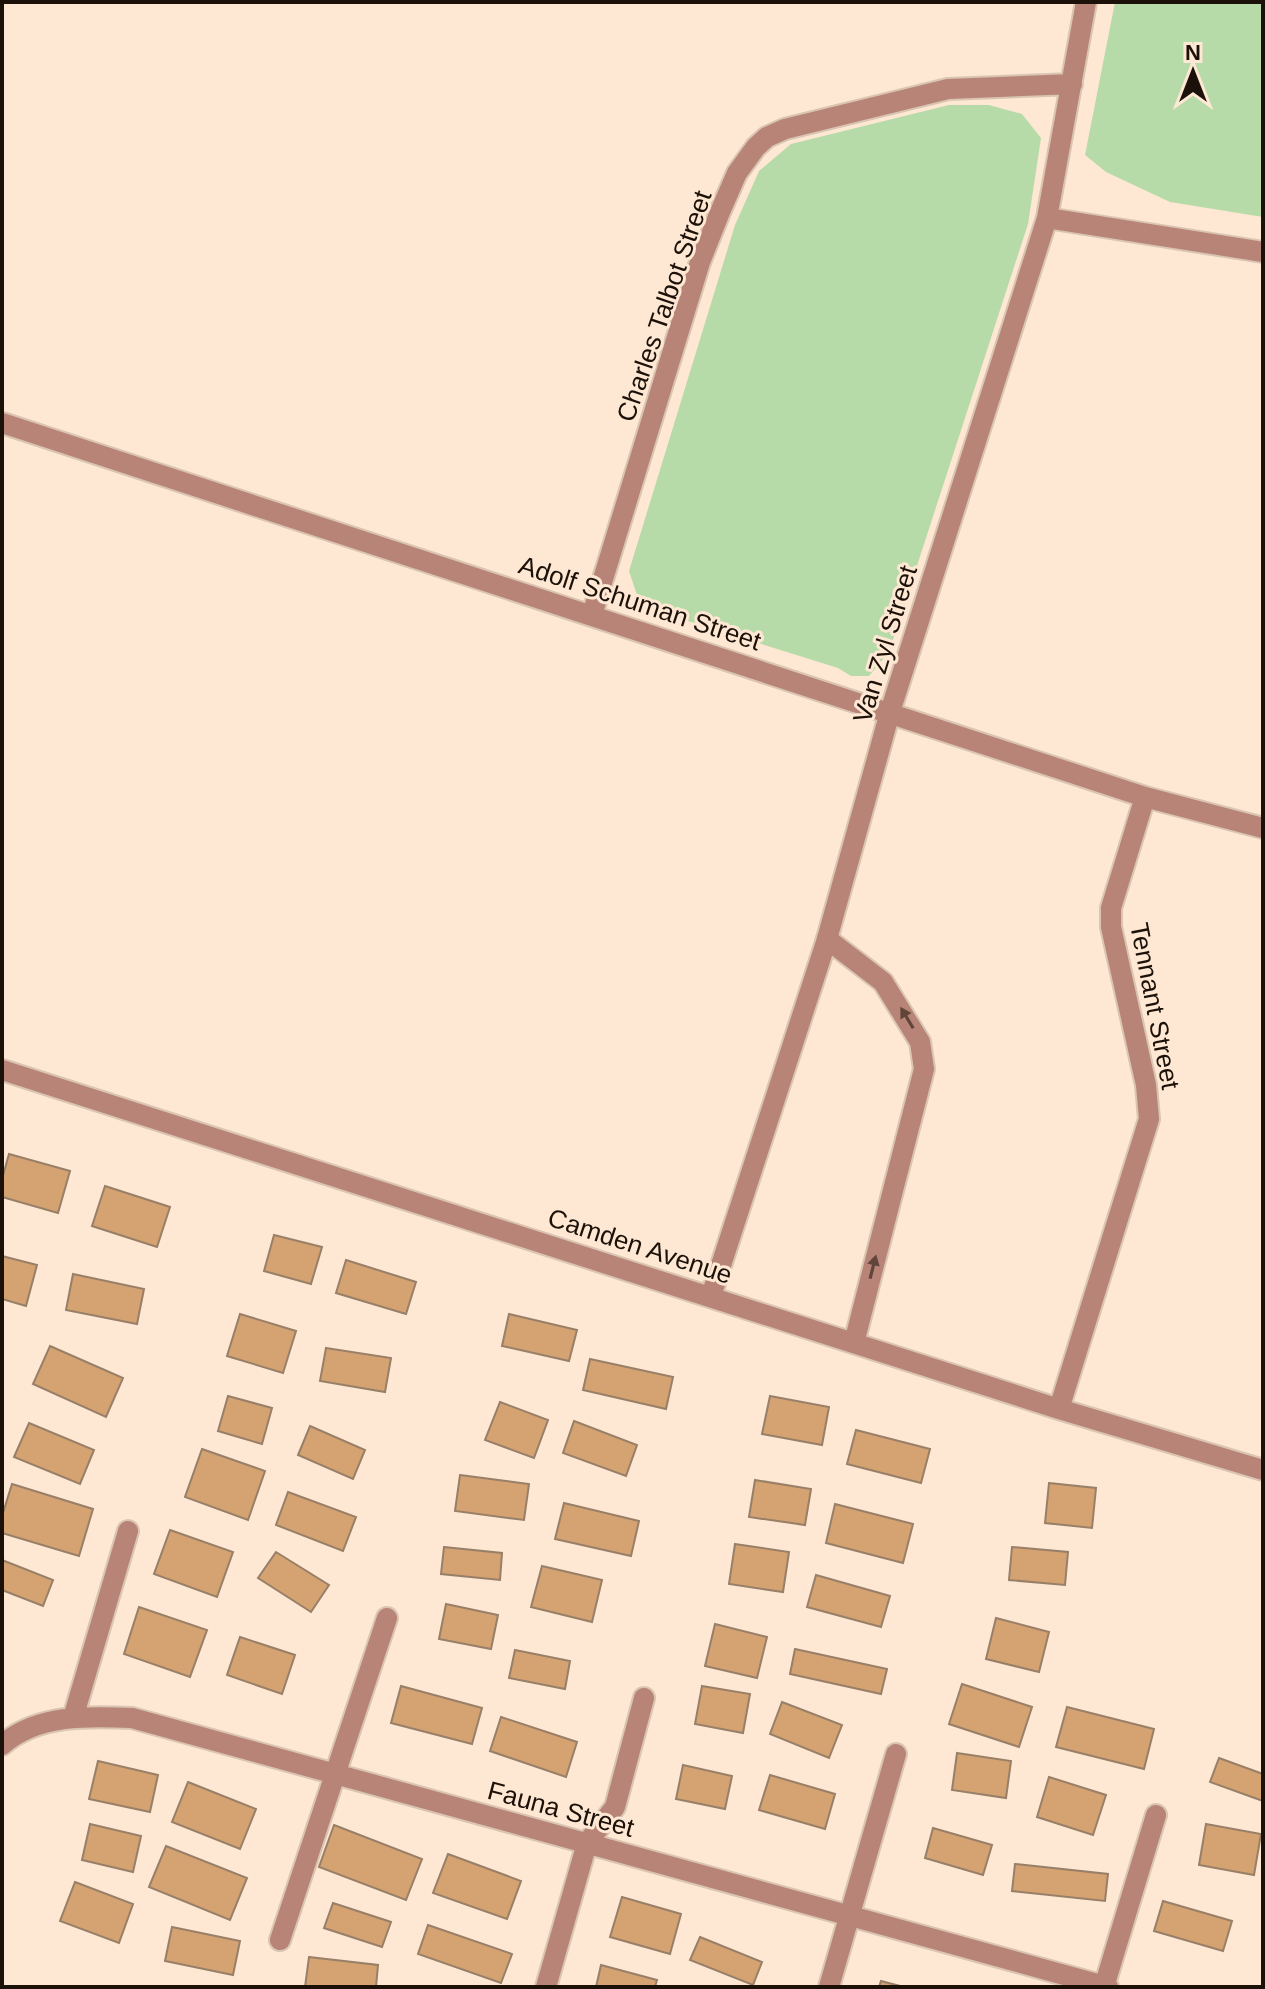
<svg xmlns="http://www.w3.org/2000/svg" width="1265" height="1989" font-family="Helvetica,sans-serif">
	<style>
		.green { fill: #b7dba8 }
		.building { fill: #d5a271; stroke: #987f68; stroke-width: 2 }
		.lines { fill: none; stroke-linecap: round; stroke-linejoin: round }
		.service-casing { stroke: #dac5b3; stroke-width: 24 }
		.minor-casing { stroke: #dac5b3; stroke-width: 24 }
		.service { stroke: #b78477; stroke-width: 20 }
		.minor { stroke: #b78477; stroke-width: 20 }
		.oneway { fill: #61453a }
		.labels { text-anchor: middle; dominant-baseline: central; stroke-width: 6; stroke-linejoin: round; paint-order: stroke }
		.street-label { font-size: 26px; fill: #1b1109; stroke: #fee7d3 }
	</style>
	<rect width="100%" height="100%" fill="#fee7d3"/>
	<path class="green" d="M1115,2H1263V217L1170,202L1106,172L1085,155Z
		M949,105H989L1022,114L1041,138L1028,224L889,652L869,676H851L838,668L659,612L637,595L629,571L735,225L759,171L791,144Z"/>
	<path class="building" d="M9,1154L70,1171L58,1213L2,1197V1179Z
		M105,1186L170,1207L157,1247L92,1226Z
		M274,1235L322,1247L311,1284L264,1271Z
		M2,1256L37,1265L26,1306L2,1299Z
		M346,1260L416,1282L406,1314L336,1293Z
		M73,1274L144,1289L137,1324L66,1310Z
		M240,1314L296,1331L283,1373L227,1356Z
		M509,1314L577,1330L569,1361L502,1346Z
		M50,1346L123,1378L106,1417L33,1384Z
		M326,1348L391,1358L385,1392L320,1381Z
		M590,1359L673,1377L666,1409L583,1390Z
		M228,1396L272,1408L262,1444L218,1431Z
		M770,1396L829,1407L822,1445L762,1434Z
		M500,1402L548,1420L534,1458L485,1440Z
		M574,1421L637,1445L626,1476L563,1453Z
		M29,1423L94,1450L80,1484L14,1457Z
		M310,1426L365,1450L353,1479L298,1455Z
		M856,1430L930,1449L921,1483L847,1464Z
		M202,1449L265,1471L248,1520L185,1497Z
		M460,1475L529,1484L524,1520L455,1511Z
		M755,1480L811,1489L805,1525L749,1517Z
		M1049,1483L1096,1488L1092,1528L1045,1523Z
		M12,1484L93,1509L79,1556L2,1533V1516Z
		M288,1492L356,1517L343,1551L276,1525Z
		M564,1503L639,1521L631,1556L555,1539Z
		M835,1504L913,1524L903,1563L826,1543Z
		M170,1530L233,1552L217,1597L154,1574Z
		M735,1544L789,1552L783,1592L729,1584Z
		M444,1547L502,1553L500,1580L441,1574Z
		M1012,1547L1068,1552L1065,1585L1009,1580Z
		M276,1552L329,1585L311,1612L258,1578Z
		M2,1560L53,1580L43,1606L2,1590Z
		M542,1566L602,1580L592,1622L531,1607Z
		M816,1575L890,1596L881,1627L807,1607Z
		M446,1604L498,1615L491,1649L439,1639Z
		M139,1607L207,1630L190,1677L124,1654Z
		M996,1618L1049,1632L1039,1672L986,1659Z
		M715,1624L767,1637L757,1678L705,1666Z
		M240,1637L295,1655L282,1694L227,1675Z
		M795,1649L887,1669L881,1694L790,1674Z
		M515,1650L570,1661L565,1689L509,1678Z
		M962,1684L1032,1707L1019,1747L949,1724Z
		M401,1686L482,1708L472,1744L391,1723Z
		M702,1686L750,1694L743,1733L695,1724Z
		M782,1702L842,1725L829,1758L770,1734Z
		M1067,1707L1154,1729L1144,1769L1056,1747Z
		M501,1717L577,1742L566,1777L490,1751Z
		M957,1753L1011,1761L1006,1798L952,1790Z
		M1219,1758L1263,1774V1801L1210,1782Z
		M98,1761L158,1775L150,1812L89,1799Z
		M683,1765L732,1776L725,1809L676,1799Z
		M770,1775L835,1794L825,1829L759,1810Z
		M1049,1777L1106,1795L1093,1835L1037,1817Z
		M188,1782L256,1809L240,1849L172,1822Z
		M90,1824L141,1836L133,1872L82,1860Z
		M1206,1824L1261,1834L1254,1875L1199,1865Z
		M334,1825L422,1859L406,1900L319,1867Z
		M933,1828L992,1845L983,1875L925,1858Z
		M166,1846L247,1878L230,1920L149,1887Z
		M448,1854L521,1881L507,1919L433,1893Z
		M1015,1864L1108,1874L1105,1901L1012,1891Z
		M75,1882L133,1904L119,1943L60,1921Z
		M622,1897L681,1914L670,1954L610,1937Z
		M1163,1901L1232,1921L1223,1951L1154,1931Z
		M333,1903L391,1922L382,1947L324,1928Z
		M428,1925L512,1954L501,1983L418,1954Z
		M172,1927L240,1941L233,1975L165,1961Z
		M700,1937L762,1962L753,1985L690,1960Z
		M309,1957L378,1965L376,1987H305Z
		M601,1965L657,1980L655,1987H596Z
		M881,1981L904,1987H879Z"/>
	<g class="lines">
		<g class="service-casing">
			<path id="service" d="M827,939L883,982L920,1042L924,1069L854,1343"/>
		</g>
		<g class="minor-casing">
			<path id="minor" d="M1047,218L1263,252
				M2,423L1145,797L1263,828
				M592,615L700,262L720,212L737,173L756,147L767,137L785,129L948,89L1072,84
				M2,1070L1059,1409L1263,1470
				M711,1296L827,939L890,712L1047,218L1086,2
				M1059,1409L1149,1119L1146,1085L1111,927V908L1145,797
				M73,1718L128,1531
				M2,1745C37,1714 89,1716 132,1718L1108,1987
				M280,1940L387,1618
				M546,1987L587,1843L615,1807L644,1698
				M829,1987L896,1754
				M1104,1987L1156,1815"/>
		</g>
		<use href="#service" class="service"/>
		<use href="#minor" class="minor"/>
	</g>
	<defs><path id="oneway-solid" d="M-6-.8H1V-3.2L6.5 0L1 3.2V.8H-6Z" transform="scale(2)"/></defs>
	<g class="oneway">
		<use href="#oneway-solid" transform="translate(907 1018) rotate(-121)"/>
		<use href="#oneway-solid" transform="translate(873 1267) rotate(-76)"/>
	</g>
	<g class="labels">
		<g class="street-label">
			<text transform="translate(664 306) rotate(-71)">Charles Talbot Street</text>
			<text transform="translate(640 603) rotate(18)">Adolf Schuman Street</text>
			<text transform="translate(885 644) rotate(-73)">Van Zyl Street</text>
			<text transform="translate(1155 1006) rotate(79)">Tennant Street</text>
			<text transform="translate(640 1246) rotate(18)">Camden Avenue</text>
			<text transform="translate(561 1809) rotate(15)">Fauna Street</text>
		</g>
	</g>
	<rect width="1265" height="1989" fill="none" stroke="#1b1109" stroke-width="8"/>
	<g transform="translate(1193 72)" stroke="#fee7d3" stroke-width="6" paint-order="stroke">
	<path d="M0-6L14 30L0 20L-14 30Z" fill="#1b1109"/>
	<text y="-12" font-size="22" font-weight="bold" text-anchor="middle" fill="#1b1109">N</text>
	</g>
</svg>
